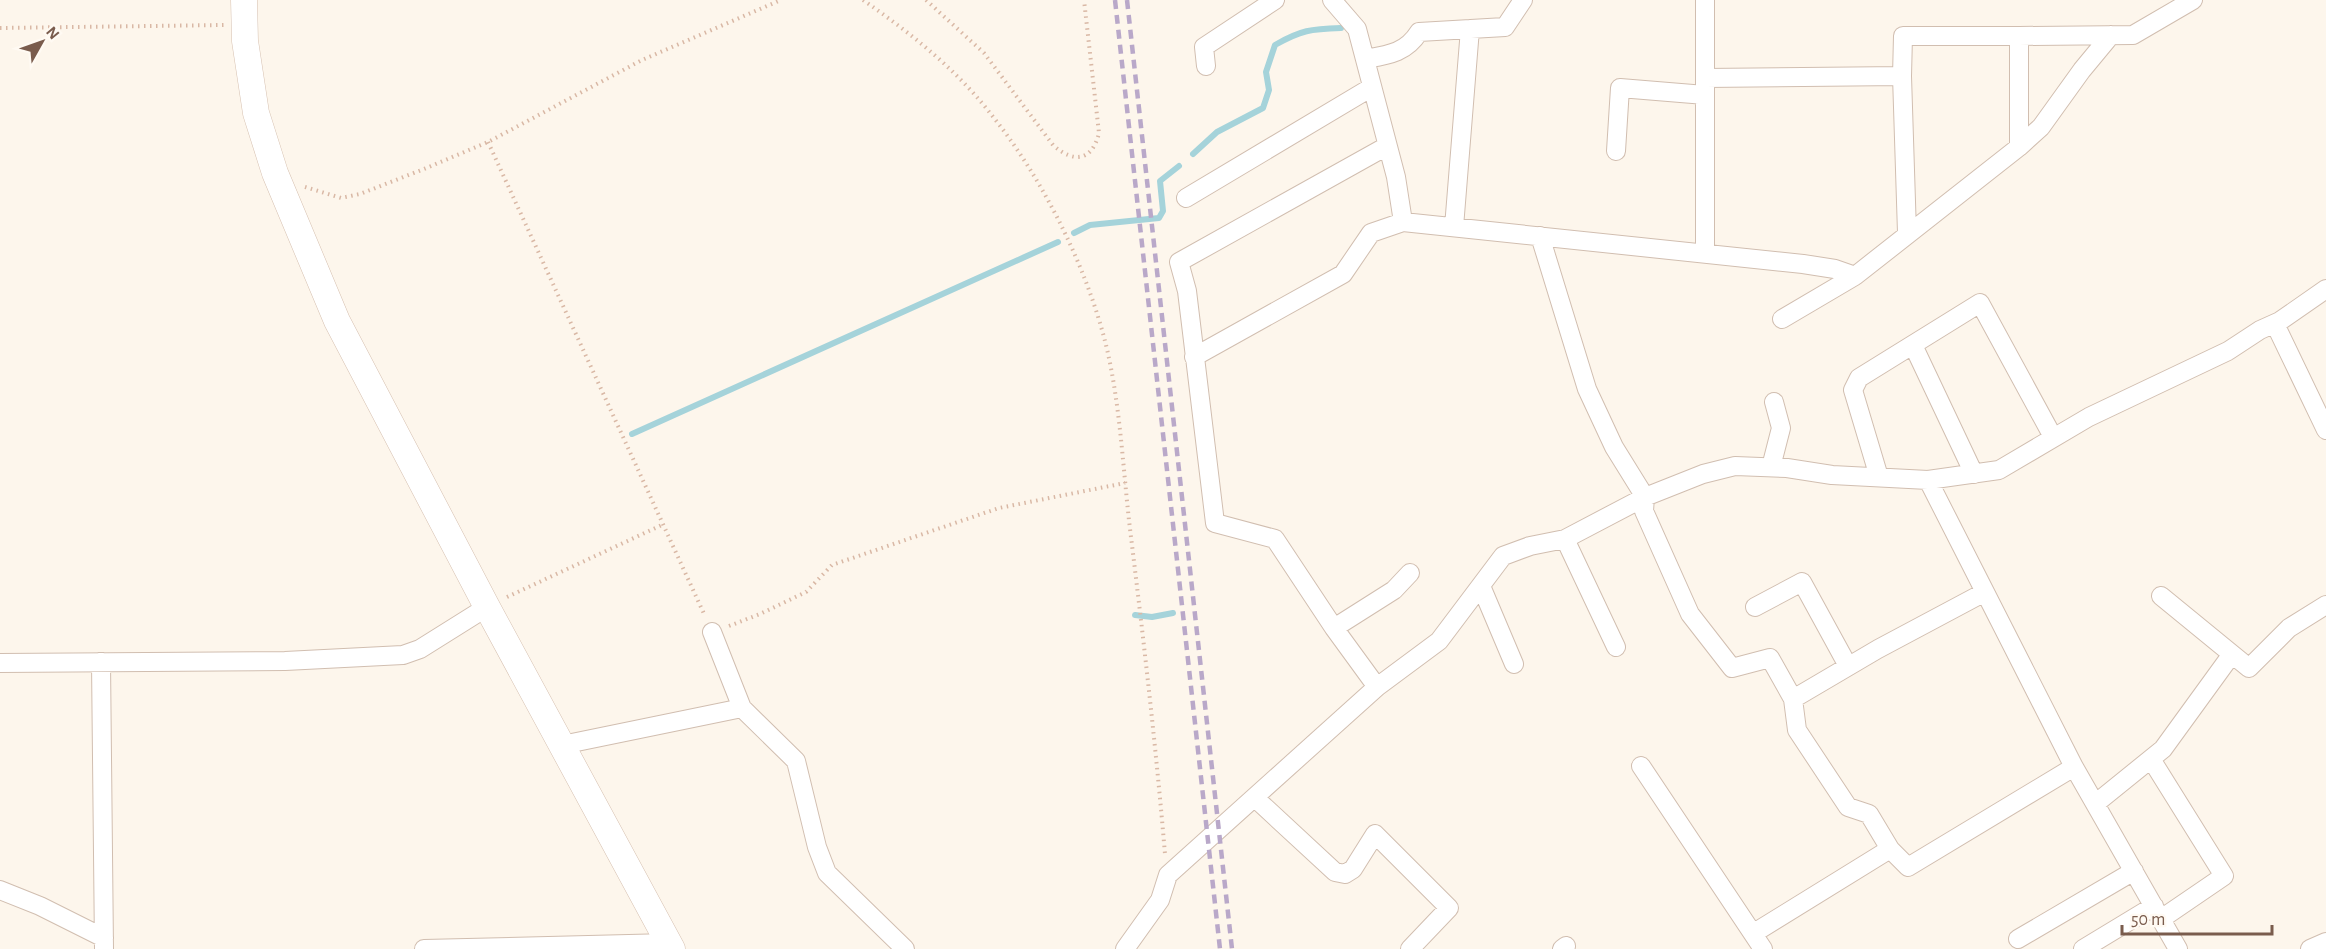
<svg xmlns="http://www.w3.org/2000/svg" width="2326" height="949" font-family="'Alegreya Sans',sans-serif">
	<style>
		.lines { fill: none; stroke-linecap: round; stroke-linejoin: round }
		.stream { stroke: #a5d3da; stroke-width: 6 }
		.street-casing { stroke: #d1beb0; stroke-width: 20 }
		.secondary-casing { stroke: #d6c0b0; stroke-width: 27 }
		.path { stroke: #d9b8a5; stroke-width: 4; stroke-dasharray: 1.5 4.5; stroke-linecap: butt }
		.street { stroke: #fff; stroke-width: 18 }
		.secondary { stroke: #fff; stroke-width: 26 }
		.rail { stroke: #b9a8c9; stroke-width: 4.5; stroke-dasharray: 9 6; stroke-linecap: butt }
	</style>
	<rect width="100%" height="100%" fill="#fdf6ec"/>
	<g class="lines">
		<path class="stream" d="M1193,154L1217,132L1263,108L1269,90L1266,72L1275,45C1301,30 1311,29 1341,28
			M1074,233L1090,225L1159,218L1163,211L1160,181L1179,166
			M632,434L1058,242
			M1135,615L1152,617L1173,613"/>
		<g class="street-casing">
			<path id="street" d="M1332,0L1357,29L1396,177L1403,222
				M1365,59C1388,55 1406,53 1419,32L1505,27L1523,0
				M1206,66L1204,47L1275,0
				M1705,78L1902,76
				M2019,147V36L2133,35L2193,0
				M1616,151L1620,88L1705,95
				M1186,198L1372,87
				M1454,227L1470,29
				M1907,233L1902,76L1903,36H2019
				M1540,236L1587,389L1614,447L1645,497L1644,511L1690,614L1732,668L1770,658L1793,699L1797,730L1848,807L1869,814L1890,849
				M1705,254V0
				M1782,319L1855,276
				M2275,324L2326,430
				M1913,345L1974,474
				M1194,357L1343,274L1371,233L1403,222L1803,264L1835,269L1855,276L2019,147L2041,127L2082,70L2111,35
				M1771,467L1781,428L1774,402
				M1879,477L1853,390L1859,378L1980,303L2053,437
				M1928,480L2074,767L2178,949
				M1565,539L1616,647
				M1481,586L1514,664
				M2161,596L2249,668L2289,628L2326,605
				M1755,607L1802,582L1848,666
				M1334,628L1394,590L1410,573
				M712,632L742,708L796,761L817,847L827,873L905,949
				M101,662L104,949
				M0,663L285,661L403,655L420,649L487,607
				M1377,687L1334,628L1275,539L1215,523L1187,291L1179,262L1387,146
				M1793,699L1878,649L1985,592
				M562,745L742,708
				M2151,759L2224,876L2161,919
				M1641,766L1763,949
				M1255,798L1335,872L1345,874L1353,869L1375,834L1449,908L1410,949
				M2095,804L2163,749L2232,654
				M0,890L40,906L104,938
				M1754,933L1890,849L1908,867L2074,767
				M2018,939L2134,871
				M424,949L669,943
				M1125,949L1160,900L1168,875L1377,687L1439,641L1503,556L1530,546L1565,539L1645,497L1703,474L1735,466L1787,468L1832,475L1928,480L1999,470L2089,417L2228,351L2260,330L2280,321L2326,289
				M1562,949L1566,946
				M2083,949L2154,906
				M2310,949L2326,942"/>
		</g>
		<g class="secondary-casing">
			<path id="secondary" d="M244,0L245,41L256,113L275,173L337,321L487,607L672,949"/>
		</g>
		<path class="path" d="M863,0C909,32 955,68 990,113C1042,177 1086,265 1106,345C1121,407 1123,474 1131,537C1144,643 1156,748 1165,854
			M926,0L984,53L1053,145C1073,163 1092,162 1099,133L1084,0
			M0,28L224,25
			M488,142L705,616
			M305,187L341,198L360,194L424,169L488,142L642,60L781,0
			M507,597L664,524
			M729,626L760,614L806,592L832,565L999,508L1125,483"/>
		<use href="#street" class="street"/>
		<use href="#secondary" class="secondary"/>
		<path class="rail" d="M1115,0L1220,949
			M1127,0L1232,949"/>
	</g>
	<g transform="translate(42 42) rotate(50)" stroke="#fffaf3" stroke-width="4.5" paint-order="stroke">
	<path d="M0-4.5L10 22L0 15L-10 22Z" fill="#7a5c4d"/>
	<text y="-9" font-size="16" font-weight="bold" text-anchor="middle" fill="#7a5c4d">N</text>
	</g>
	<path d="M2122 925v9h150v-9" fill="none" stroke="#7a5c4d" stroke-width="3"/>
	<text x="2131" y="925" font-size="18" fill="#7a5c4d" stroke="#fffaf3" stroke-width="4.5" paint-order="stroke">50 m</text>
</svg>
